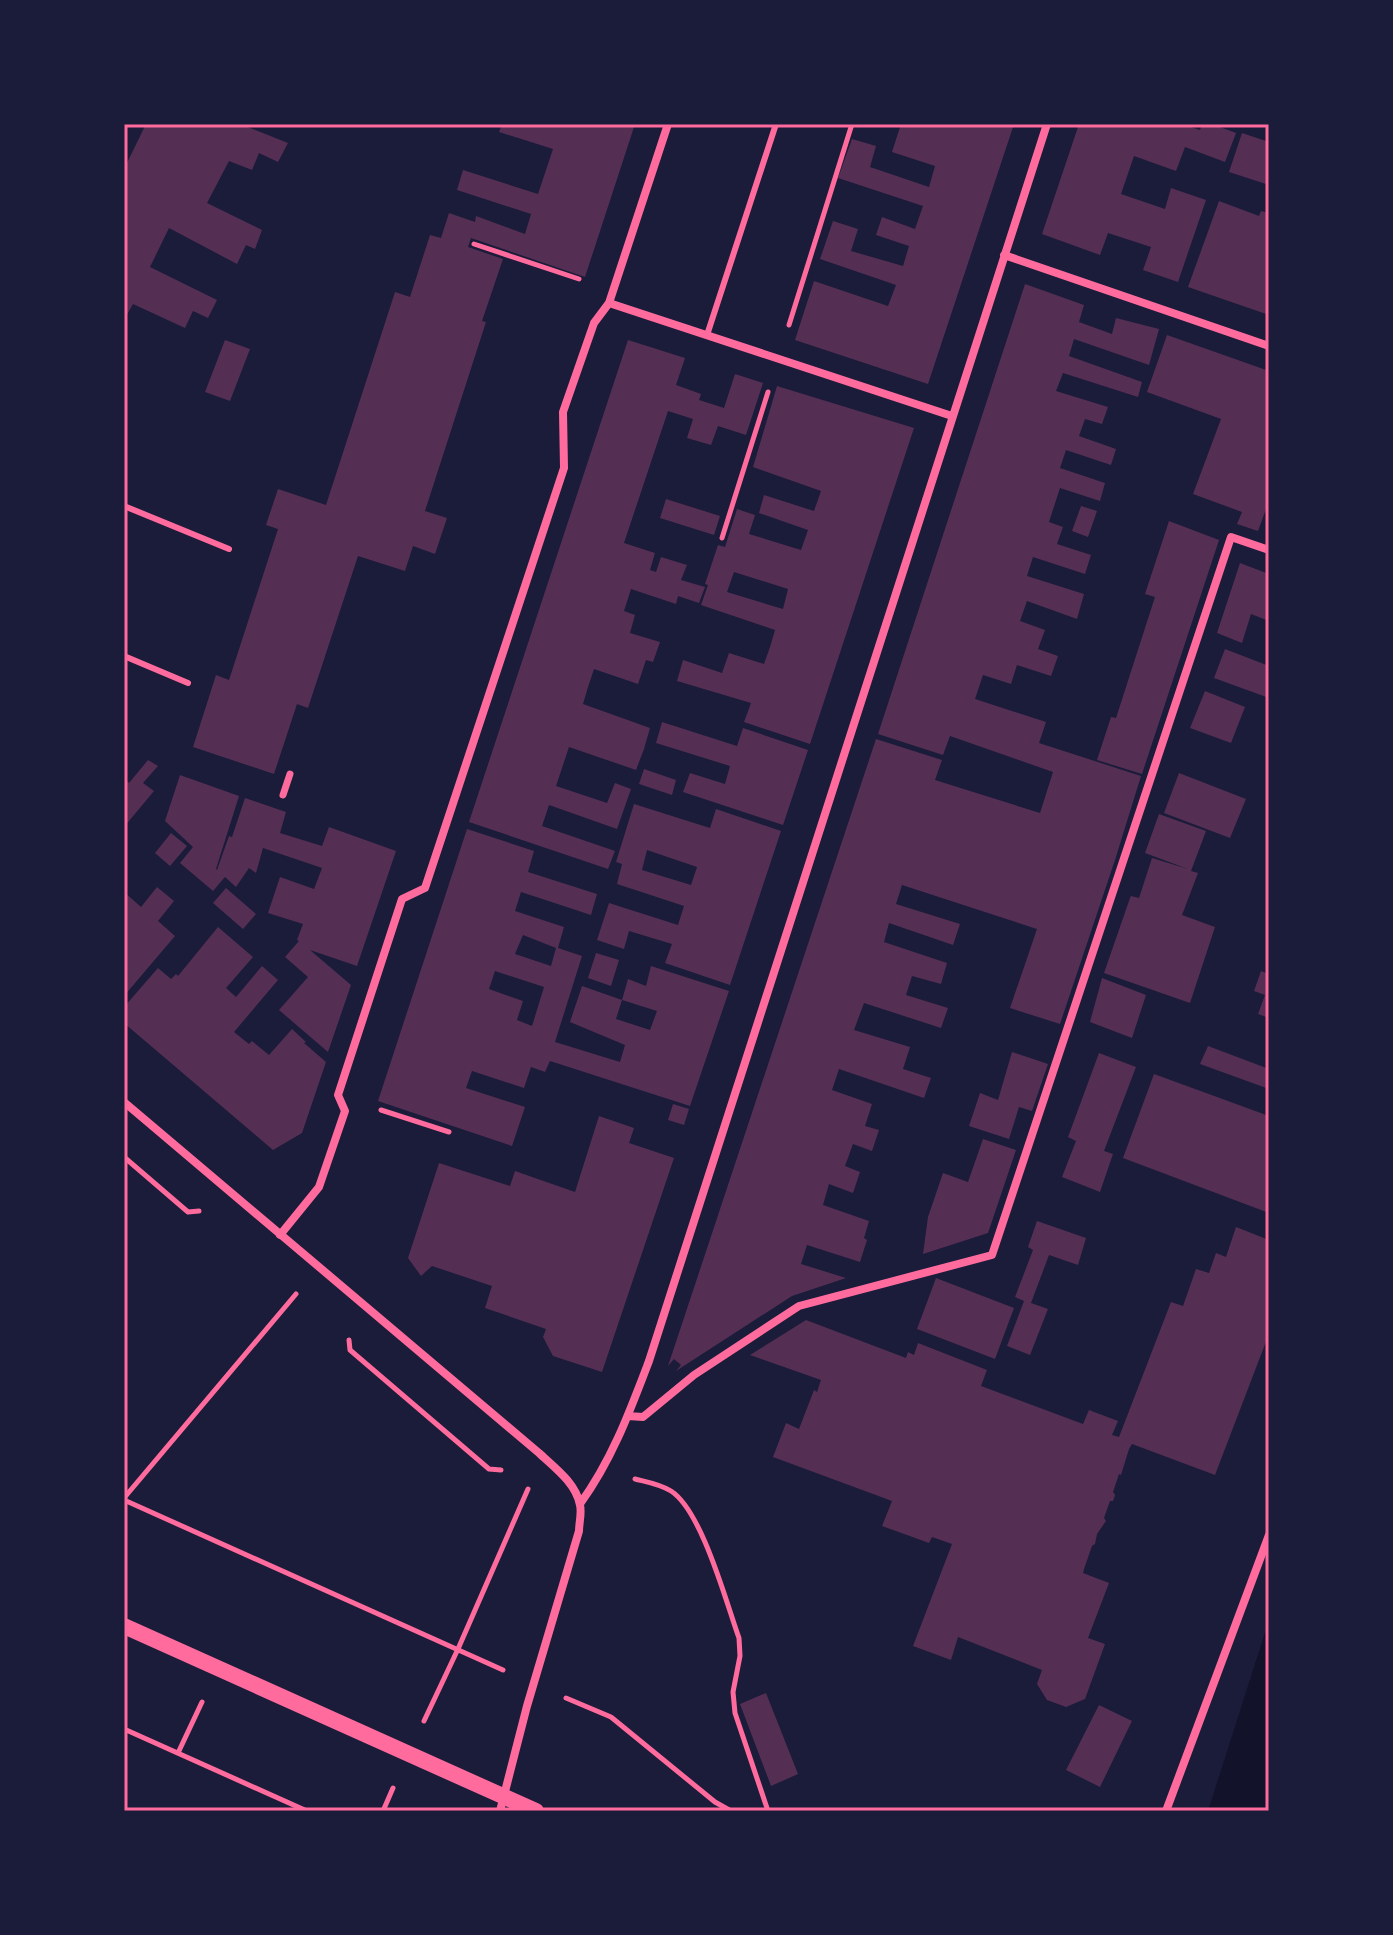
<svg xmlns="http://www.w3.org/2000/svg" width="1393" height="1935" font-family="'Alegreya Sans',sans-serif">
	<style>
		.water { fill: #12122b }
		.building { fill: #542f53; fill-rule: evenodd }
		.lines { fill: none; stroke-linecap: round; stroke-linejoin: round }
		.path { stroke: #ff6b9d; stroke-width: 5 }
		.service { stroke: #ff6b9d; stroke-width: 6 }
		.pedestrian { stroke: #ff6b9d; stroke-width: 7 }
		.minor { stroke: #ff6b9d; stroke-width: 8 }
		.secondary { stroke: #ff6b9d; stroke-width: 16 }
		.neatline { fill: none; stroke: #ff6b9d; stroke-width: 3 }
	</style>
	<rect width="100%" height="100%" fill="#1b1b3a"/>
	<path class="water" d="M1269,1620V1811H1208Z"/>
	<path class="building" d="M146,124H240L288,143L278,162L259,153L252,170L229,161L207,203L262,230L255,249L246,245L237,264L169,228L150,267L217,300L208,318L193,311L185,328L133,304L124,320V169Z
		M502,124H635L585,277L471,238L468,247L503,259L482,321L486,322L425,511L447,518L435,554L413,546L405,571L358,556L308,708L297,704L274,774L193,747L216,675L229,680L278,529L266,525L278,489L326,505L395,292L410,297L430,235L441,238L449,213L475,222L476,216L525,234L531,214L457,190L463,170L538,194L553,149L499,132Z
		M901,124H1014L928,384L795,340L814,281L888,306L896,285L820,259L833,221L858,229L851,251L903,266L909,246L876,235L882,217L915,229L923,206L838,178L852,139L876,146L870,167L929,187L935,166L892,152Z
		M1079,124H1182L1200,130L1202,124H1212L1236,133L1225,162L1185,147L1176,171L1134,156L1121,194L1165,209L1171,188L1206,200L1178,282L1143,270L1151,247L1108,233L1100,255L1042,234Z
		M1242,133L1269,142V185L1229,172Z
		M1219,201L1259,216L1261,211L1269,213V315L1188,287Z
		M1025,284L1084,305L1079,322L1112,334L1116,318L1159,329L1149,365L1074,339L1069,356L1142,382L1138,397L1063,373L1056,391L1108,407L1102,424L1085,419L1079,436L1116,449L1111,465L1066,450L1060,468L1105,483L1100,501L1060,488L1049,522L1063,527L1057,544L1091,555L1085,574L1033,557L1027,576L1084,594L1077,619L1027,601L1020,621L1045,630L1038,649L1058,656L1051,676L1017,665L1011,684L983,675L975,699L1046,722L1039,743L1141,776L1115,860L1060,1024L1010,1008L1037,929L902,885L896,904L960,924L953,945L889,923L884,942L947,963L941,984L912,976L906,995L948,1008L941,1028L864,1003L854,1030L910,1047L903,1069L931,1078L924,1098L839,1069L832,1090L872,1104L865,1126L879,1130L872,1151L853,1144L845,1166L860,1172L853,1193L829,1184L823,1205L869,1221L864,1238L867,1240L860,1262L807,1245L801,1264L846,1278L792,1296L676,1371L681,1365L674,1359L668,1366L876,739L942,760L935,780L1040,813L1053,772L950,736L943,755L878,734Z
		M1167,335L1269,371V501L1258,531L1237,524L1242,512L1193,494L1221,419L1147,392Z
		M225,340L250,349L230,401L205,392Z
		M628,340L685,358L676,385L701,394L699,400L724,408L735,374L763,383L746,435L718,426L711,445L687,438L693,419L668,411L624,543L655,553L650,570L656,572L661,557L687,565L681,580L705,587L699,603L678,596L676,604L631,589L624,611L635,615L630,633L660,642L653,662L646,660L638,684L594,669L588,687L583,704L650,728L644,749L636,770L569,747L556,786L607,803L615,783L631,789L617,829L549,805L542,826L615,851L608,869L469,822Z
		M777,386L914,428L810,744L744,722L751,703L677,681L683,660L722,673L729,653L764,664L770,647L775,630L701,605L708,585L705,584L718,545L725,547L737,509L755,515L749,534L801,550L808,530L759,513L764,495L814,511L821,491L753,467ZM734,572L788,589L783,609L727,592Z
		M666,499L720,516L714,535L660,518Z
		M1081,506L1097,511L1088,537L1072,531Z
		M1169,521L1219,540L1142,774L1097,760L1111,717L1116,718L1155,597L1145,594Z
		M1240,563L1269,574V621L1251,614L1242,643L1217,633Z
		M1225,649L1269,666V698L1214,678Z
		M1205,691L1245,707L1231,743L1190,728Z
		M662,722L737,746L743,728L808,750L783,825L683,792L690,773L725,784L730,766L656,743Z
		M148,760L158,766L143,783L154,791L124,827V778L129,783Z
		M644,769L676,780L672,795L639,784Z
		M1179,773L1246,799L1230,838L1164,813Z
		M180,775L239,796L216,869L217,870L229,836L232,837L245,798L286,812L280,833L322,846L329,827L396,851L357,966L310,950L351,985L328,1052L279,1010L308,977L285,957L299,941L297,940L303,924L268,913L280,877L314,889L322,868L263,848L256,873L249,868L236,887L225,877L213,891L180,863L193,847L165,821Z
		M634,804L710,828L716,809L781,831L730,985L665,963L672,944L629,931L624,949L597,940L609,903L678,925L684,906L617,884L622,864L616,862ZM647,850L697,867L691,885L642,870Z
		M1159,814L1206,831L1191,871L1198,873L1182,915L1215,927L1190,1003L1104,973L1130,898L1131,896L1139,898L1152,858L1188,869L1145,853Z
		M467,829L534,851L528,872L597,894L591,915L521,892L515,911L564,927L558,948L582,956L555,1042L620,1062L625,1045L570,1022L582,986L622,1000L616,1019L650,1030L657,1011L622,1000L628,979L646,986L651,966L729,991L690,1106L550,1061L545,1072L531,1067L524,1088L472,1071L466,1088L525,1107L512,1146L378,1101ZM523,935L556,948L551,966L515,954ZM495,971L544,987L532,1026L517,1020L523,1001L489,989Z
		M171,833L187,846L170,866L155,853Z
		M157,887L174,901L158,921L175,936L124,996V892L141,907Z
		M226,888L256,914L243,929L213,903Z
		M218,927L253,957L226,988L236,997L262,966L278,980L234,1032L249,1044L252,1041L269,1055L292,1029L306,1042L304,1043L326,1062L302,1133L273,1150L124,1023V1007L158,968L171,979L176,974L178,976Z
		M596,953L619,960L611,986L588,978Z
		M1261,971L1269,974V1018L1258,1014L1265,995L1254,991Z
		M1102,978L1146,995L1132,1038L1090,1022Z
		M1208,1046L1269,1069V1089L1200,1064Z
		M1012,1052L1048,1064L1032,1111L1019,1107L1009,1139L969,1126L980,1093L998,1100Z
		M1099,1053L1136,1067L1104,1151L1113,1154L1100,1192L1062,1177L1076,1141L1068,1137Z
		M1154,1074L1269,1116V1213L1123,1158Z
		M673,1104L689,1109L684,1125L668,1120Z
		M599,1116L634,1128L629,1143L674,1158L602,1372L553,1356L543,1337L546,1329L485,1308L492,1286L432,1266L421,1276L408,1258L439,1163L510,1186L515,1171L575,1192Z
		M983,1139L1016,1150L988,1233L923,1254L928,1217L943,1173L968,1182Z
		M1037,1221L1086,1238L1078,1265L1049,1255L1031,1303L1048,1309L1030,1355L1007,1346L1024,1301L1015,1297L1033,1250L1028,1247Z
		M1236,1227L1269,1240V1341L1267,1339L1215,1475L1132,1444L1129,1449L1121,1475L1119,1474L1113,1492L1115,1495L1113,1501H1110L1104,1518L1106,1521L1097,1534L1095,1544L1092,1546L1084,1569L1083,1573L1109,1583L1088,1638L1105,1644L1085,1699L1066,1707L1047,1700L1037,1684L1042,1670L958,1637L951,1660L913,1646L952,1544L932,1537L929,1543L882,1526L892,1501L773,1457L786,1423L799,1429L814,1390L817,1392L821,1380L750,1355L806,1320L906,1358L908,1352L914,1355L918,1343L987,1370L981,1386L1083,1424L1089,1410L1118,1421L1112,1435L1119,1437L1171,1302L1183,1306L1196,1269L1209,1273L1216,1253L1226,1257Z
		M936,1278L1014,1308L995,1359L917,1329Z
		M766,1693L798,1774L771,1786L740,1704Z
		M1099,1705L1132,1721L1100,1787L1066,1770Z"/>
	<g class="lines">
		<path class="path" d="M474,244L579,279
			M789,325L852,124
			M722,538L768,392
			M381,1110L449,1132
			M124,1157L188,1212L199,1211
			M349,1340L350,1350L489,1469L501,1470
			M635,1479C647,1482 660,1484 671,1491C702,1511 726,1602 739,1638L740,1656L733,1692L735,1713L768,1811
			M124,1498L296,1294
			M124,1500L503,1670
			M566,1698L611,1717L715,1802L731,1811
			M424,1721L458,1649L528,1489
			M124,1729L307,1811
			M178,1753L202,1702
			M383,1811L393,1788"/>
		<path class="service" d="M707,335L776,124
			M124,506L229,549
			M124,656L188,683"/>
		<path class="pedestrian" d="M283,795L290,774"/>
		<path class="minor" d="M1004,255L1269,346
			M609,303L952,416
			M124,1102L539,1453C554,1467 576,1483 580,1505C582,1513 579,1523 579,1531L527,1706L500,1811
			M280,1235L319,1187L345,1111L338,1095L402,899L425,888L564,468L563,412L594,323L609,303L668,124
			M628,1416L643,1417L694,1375L799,1306L992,1255L1231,537L1269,550
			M580,1504C612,1460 630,1411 649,1361L1047,124
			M1166,1811L1269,1535"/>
		<path class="secondary" d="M124,1626L536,1811"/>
	</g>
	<rect width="1393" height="1935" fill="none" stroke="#1b1b3a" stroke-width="252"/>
	<rect x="126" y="126" width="1141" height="1683" class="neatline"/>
</svg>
